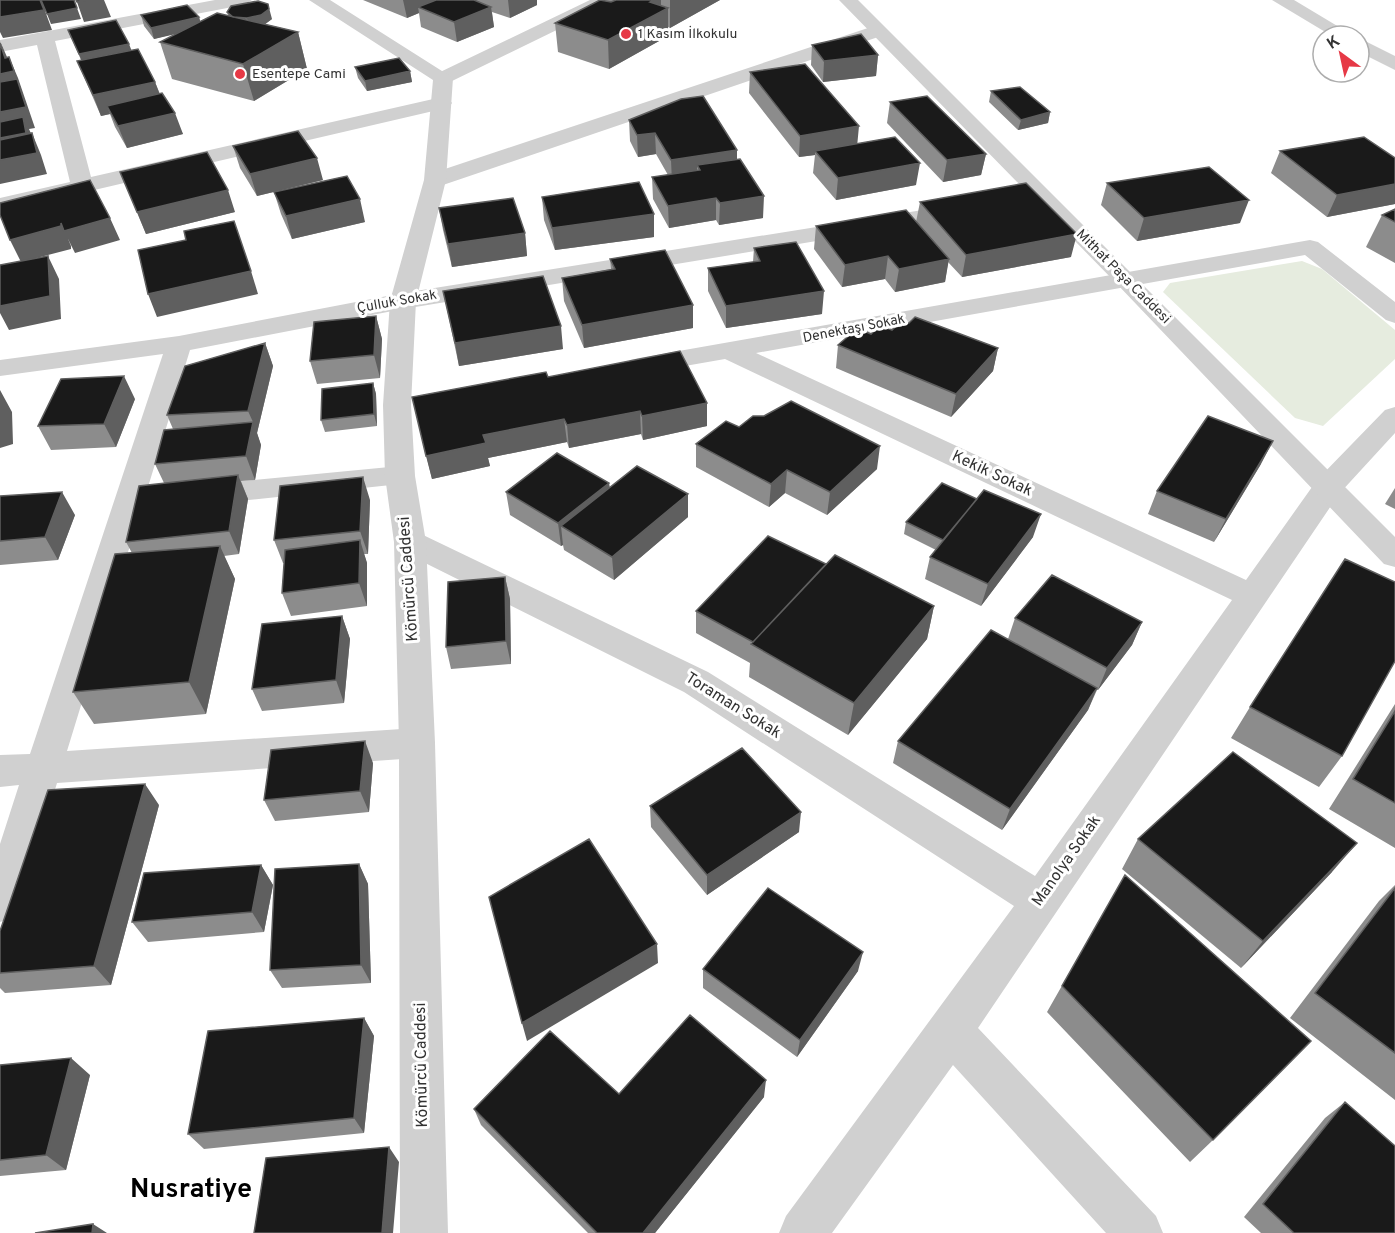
<svg xmlns="http://www.w3.org/2000/svg" width="1395" height="1233" font-family="Overpass,sans-serif">
	<style>
		.green { fill: #e6ecdf }
		.lines { fill: none; stroke-linecap: round; stroke-linejoin: round }
		.minor { fill: #d0d0d0; fill-rule: evenodd }
		.tertiary { fill: #d0d0d0; fill-rule: evenodd }
		.wall { fill: #8c8c8c }
		.shaded-wall { fill: #5f5f5f }
		.building { fill: #1a1a1a; stroke: #5f5f5f; stroke-width: 1.5 }
		.poi-dot { fill: #e63946; stroke: #fff; stroke-width: 2 }
		.labels { text-anchor: middle; dominant-baseline: central; stroke-width: 6; stroke-linejoin: round; paint-order: stroke }
		.far-poi-label { font-size: 14px; fill: #333; stroke: #fff; text-anchor: start }
		.far-street-label { font-size: 14px; fill: #333; stroke: #fff }
		.street-label { font-size: 16px; fill: #333; stroke: #fff }
		.near-district-label { font-size: 27px; font-weight: bold; fill: #000; stroke: #fff }
	</style>
	<rect width="100%" height="100%" fill="#fff"/>
	<path class="green" d="M1302,261L1322,269L1395,330V359L1323,426L1295,418L1163,292L1170,283Z"/>
	<g class="lines">
		<path class="minor" d="M215,0H252L243,5L55,41L91,177L442,97L449,99L452,103L449,107L442,109L0,212V198L70,182L37,45L0,52V40Z
			M590,0H613L610,4L450,82L443,84L433,78L436,74Z
			M1272,0H1294L1354,36H1332Z
			M877,25L886,31L884,35L443,185H427L424,180L427,175Z
			M1359,38L1395,56V70L1359,52Z
			M960,204L968,206L971,211L968,216L403,309L190,350L67,751L417,728L430,732L435,743L430,754L417,758L57,783L20,904L14,917L0,922V844L19,785L0,787V755L30,754L163,354L0,376V360L179,336L403,293Z
			M1310,240L1318,242L1395,302V323L1386,320L1305,255L756,353L1246,580L1317,480L1385,410L1395,407V433L1339,494L978,1028L1156,1216L1163,1233H1106L953,1065L832,1233H779L786,1216L1014,906L684,692L399,550L394,542L399,534L410,531L421,534L708,672L1035,876L1232,600L725,359L639,374L630,372L626,366L630,360L639,358Z
			M400,466L410,469L415,476L410,483L201,505L190,502L186,495L190,488L201,485Z"/>
		<path class="tertiary" d="M309,0H330L453,78L446,180L416,301L411,405L415,476L426,542L435,743L448,1233H400L399,743L394,542L385,476L383,405L390,301L424,180L433,80Z
			M839,0H858L1395,537V567L1384,564L1116,283Z"/>
	</g>
	<path class="wall" d="M363,0H537V5L510,18L492,12L494,27L457,42L421,27L419,13L407,18Z
		M600,0H720L670,28L668,27V36L609,69L558,52L555,23Z
		M227,12L272,19L265,24L298,32L307,69L254,101L172,79L160,42L177,33L154,39L144,26L141,15L199,17L200,21L228,15Z
		M68,30L131,50L155,82L160,94L183,134L127,148L115,127L110,114L101,116L77,61L81,60Z
		M812,45L878,55L876,76L823,82L811,65Z
		M355,67L410,71L412,82L367,91L358,78Z
		M750,72L857,144L916,185L836,200L813,173L815,155L799,157L749,93Z
		M991,91L1050,112L1048,123L1018,130L989,102Z
		M890,102L986,154L981,175L943,182L887,123Z
		M629,120L737,150V159L763,218L719,225L716,220L669,228L653,199L652,177L668,175L656,154L638,157L630,141Z
		M233,146L323,180L257,196L240,168Z
		M1280,151L1395,158V204L1327,217L1271,173Z
		M120,172L235,212L146,234Z
		M1107,183L1240,223L1137,241L1101,205Z
		M274,192L365,222L292,239L281,214Z
		M542,197L654,214V237L555,250L544,220Z
		M920,202L1071,257L962,277L948,262L945,282L895,292L885,279L842,287L814,249L816,226L916,222Z
		M439,208L525,233L527,256L452,267L443,230Z
		M1395,209V263L1366,247L1382,215Z
		M754,248L822,314L726,328L708,291V268L753,262Z
		M610,259L693,328L584,348L564,301L562,278L611,269Z
		M443,291L563,349L459,366Z
		M376,316L382,339L380,378L317,384L310,361Z
		M909,323L998,348L993,371L951,417L836,368L838,345L860,335L892,330Z
		M265,343L273,366L257,433L261,445L255,480L241,481L248,499L239,554L224,556L235,579L206,714L94,724L73,692L132,553L126,542L164,483L155,464L173,429L167,415Z
		M548,377L707,426L643,440L641,434L569,448L567,442L488,458L490,466L432,479L412,397Z
		M373,383L376,394L377,426L325,432L321,420Z
		M135,399L116,447L51,450L38,426Z
		M739,427L877,469L827,515L785,493L769,507L696,467V444Z
		M1261,464L1214,542L1148,514L1157,491Z
		M609,483L610,488L688,517L614,580L564,550L563,545L561,546L510,515L506,492Z
		M1395,488V509L1385,504Z
		M0,496L75,515L58,560L0,565Z
		M977,499L1033,537L981,606L925,579L930,557L936,550L904,534L906,522Z
		M370,500L368,554H364L367,563V606L291,616L282,593L284,563H283L274,540Z
		M505,577L510,599L511,664L451,669L446,647Z
		M934,606L927,639L848,735L749,677L750,663L696,633V611Z
		M342,616L350,639L344,703L262,711L252,689Z
		M1015,618L1142,622L1132,645L1098,690H1097L1088,710L1002,830L893,763L898,741L1008,639Z
		M1395,704V848L1329,809Z
		M1250,707L1342,756L1319,787L1231,738Z
		M373,763L369,812L275,821L264,800Z
		M159,805L111,985L5,993L0,988V931Z
		M650,806L799,832L707,895L651,827Z
		M1138,839L1332,872L1241,968L1122,869Z
		M359,864L368,884L371,983L282,988L270,970Z
		M261,865L273,885L264,932L148,942L132,922Z
		M1125,875L1213,1140L1190,1162L1047,1012Z
		M1395,885V1100L1290,1018L1379,901Z
		M703,969L858,971L797,1057L703,988Z
		M364,1018L374,1036L364,1133L204,1149L188,1134Z
		M0,1065L90,1075L66,1170L0,1176Z
		M619,1094L764,1097L655,1233H588L481,1125L474,1109Z
		M1345,1102L1395,1233H1261L1244,1217L1325,1118Z"/>
	<path class="shaded-wall" d="M41,0L52,30L3,38L0,32V17Z
		M89,0H104L111,17L84,22L77,2Z
		M403,0H443L418,7L419,13L407,18Z
		M508,0H537V5L510,18Z
		M654,0H661V11L668,8V36L609,69L608,40L650,2Z
		M670,0H720L670,28Z
		M268,4L272,19L264,25L249,28L247,18Z
		M491,7L494,27L457,42L454,22Z
		M77,8L81,19L51,24L47,14Z
		M199,17L202,28L154,39L151,28Z
		M298,32L307,69L254,101L243,64Z
		M0,41L7,57L11,71L9,57L18,78L35,128L29,129L33,138L32,133L41,155L47,174L0,184V74L5,58Z
		M129,44L137,64L87,75L79,54Z
		M878,55L876,76L823,82L824,61Z
		M410,71L412,82L367,91L365,81Z
		M155,82L163,103L107,106L110,114L101,116L93,95Z
		M1050,112L1048,123L1018,130L1021,120Z
		M175,113L183,134L127,148L118,126Z
		M859,126L857,147L815,151V155L799,157L800,136Z
		M655,133L656,154L638,157L637,135Z
		M737,150V171L700,170L697,165V178L672,182L671,160Z
		M986,154L981,175L943,182L947,160Z
		M317,158L323,180L257,196L250,174Z
		M920,163L916,185L836,200L838,178Z
		M1395,184V204L1327,217L1337,195Z
		M228,190L235,212L146,234L137,212Z
		M764,196L763,218L719,225L720,203Z
		M716,198V220L669,228L668,206Z
		M360,199L365,222L292,239L286,216Z
		M1249,200L1240,223L1137,241L1144,218Z
		M654,214V237L555,250L552,228Z
		M110,218L120,240L75,253L64,231Z
		M61,223L71,246V249L21,262L10,240Z
		M525,233L527,256L452,267L448,244Z
		M1077,234L1071,257L962,277L966,255Z
		M48,256L59,279L61,319L9,330L0,313V306Z
		M888,256L885,279L842,287L845,265Z
		M949,259L945,282L895,292L899,269Z
		M251,271L258,294L157,317L148,294Z
		M824,291L822,314L726,328V306Z
		M693,305V328L584,348L582,325Z
		M376,316L382,339L380,378L374,355Z
		M561,326L563,349L459,366L455,343Z
		M265,343L273,366L257,433L261,445L255,480L246,456L253,422L248,411Z
		M998,348L993,371L951,417L956,394Z
		M124,376L135,399L116,447L104,424Z
		M373,383L376,394L377,426L374,414Z
		M0,390L12,412L13,444L0,448Z
		M707,403V426L643,440L642,416Z
		M640,411L641,434L569,448L567,425Z
		M564,419L567,442L488,458L490,466L432,479L426,456L483,435Z
		M1273,441L1261,464L1214,542L1226,519Z
		M880,446L877,469L827,515L830,492Z
		M787,470L785,493L769,507L771,484Z
		M238,475L248,499L239,554L229,531Z
		M363,477L370,500L368,554L360,531Z
		M609,483L611,506L561,526L563,545L561,546L558,523Z
		M62,492L75,515L58,560L45,537Z
		M688,494V517L614,580L612,557Z
		M1041,514L1033,537L981,606L988,584Z
		M360,540L367,563V606L359,583Z
		M220,546L235,579L206,714L189,682Z
		M505,577L510,599L511,664L506,641Z
		M934,606L927,639L848,735L854,703Z
		M342,616L350,639L344,703L336,680Z
		M1142,622L1132,645L1098,690L1107,668Z
		M1097,688L1088,710L1002,830L1010,809Z
		M365,741L373,763L369,812L360,791Z
		M145,784L159,805L111,985L94,966Z
		M801,812L799,832L707,895V875Z
		M1357,843L1332,872L1241,968L1263,941Z
		M359,864L368,884L371,983L361,965Z
		M261,865L273,885L264,932L252,912Z
		M657,944L658,963L527,1041L522,1023Z
		M863,952L858,971L797,1057L800,1040Z
		M364,1018L374,1036L364,1133L354,1118Z
		M71,1058L90,1075L66,1170L46,1155Z
		M766,1080L764,1097L655,1233H643Z
		M389,1147L399,1162L393,1233H382Z
		M93,1224L107,1233H92Z"/>
	<path class="building" d="M0,0H40L44,10L0,17Z
		M41,0H74L77,8L47,14Z
		M76,0H89L77,2Z
		M436,0H474L491,7L454,22L418,7Z
		M600,0L611,2L616,0H654L650,2L668,8L608,40L555,23Z
		M258,1L268,4L269,9L261,15L247,18L233,17L227,12L231,6Z
		M187,5L199,17L151,28L141,15Z
		M217,13L298,32L243,64L160,42Z
		M116,20L129,44L79,54L68,30Z
		M861,34L878,55L824,61L812,45Z
		M0,43L5,58L9,57L14,71L0,74Z
		M138,49L155,82L93,95L77,61Z
		M399,58L410,71L365,81L355,67Z
		M805,64L859,126L800,136L750,72Z
		M17,79L26,107L0,112V82Z
		M1020,87L1050,112L1021,120L991,91Z
		M162,93L175,113L118,126L107,106Z
		M703,96L737,150L671,160L655,133L637,135L629,120L681,99Z
		M927,96L986,154L947,160L890,102Z
		M23,117L26,133L0,138V122Z
		M298,131L317,158L250,174L233,146Z
		M32,133L37,153L0,160V140Z
		M895,137L920,163L838,178L815,151Z
		M1364,137L1395,158V184L1337,195L1280,151Z
		M207,152L228,190L137,212L120,172Z
		M740,159L764,196L720,203L716,198L668,206L652,177L700,170L697,165Z
		M1209,167L1249,200L1144,218L1107,183Z
		M347,176L360,199L286,216L274,192Z
		M90,180L110,218L64,231L61,223V226L10,240L0,215V203Z
		M639,182L654,214L552,228L542,197Z
		M1026,183L1077,234L966,255L920,202Z
		M513,198L525,233L448,244L439,208Z
		M1395,209V222L1382,215Z
		M906,210L949,259L899,269L888,256L845,265L816,226Z
		M234,221L251,271L148,294L138,250L186,240L184,231Z
		M796,242L824,291L726,306L708,268L760,261L754,248Z
		M665,250L693,305L582,325L562,278L615,269L610,259Z
		M48,256L50,296L0,306V265Z
		M543,276L561,326L455,343L443,291Z
		M376,316L374,355L310,361L314,322Z
		M915,317L998,348L956,394L838,345L853,332L860,335L864,331L871,334L880,325L892,330L901,321L909,323Z
		M265,343L248,411L167,415L185,366Z
		M680,351L707,403L642,416L640,411L567,425L564,419L483,435L486,443L426,456L412,397L546,372L548,377Z
		M124,376L104,424L38,426L61,379Z
		M373,383L374,414L321,420L322,389Z
		M791,401L880,446L830,492L787,470L771,484L696,444L726,421L739,427L753,416H764Z
		M1208,416L1273,441L1226,519L1157,491Z
		M253,422L246,456L155,464L164,430Z
		M557,453L609,483L558,523L506,492Z
		M637,466L688,494L612,557L561,526Z
		M238,475L229,531L126,542L139,486Z
		M363,477L360,531L274,540L280,486Z
		M942,483L977,499L943,540L906,522Z
		M984,490L1041,514L988,584L930,557Z
		M62,492L45,537L0,541V496Z
		M768,536L826,564L753,642L696,611Z
		M360,540L359,583L282,593L285,550Z
		M220,546L189,682L73,692L115,554Z
		M835,555L934,606L854,703L751,644Z
		M1345,559L1395,582V661L1342,756L1250,707Z
		M1052,575L1142,622L1107,668L1015,618Z
		M505,577L506,641L446,647L448,582Z
		M342,616L336,680L252,689L262,624Z
		M991,630L1097,688L1010,809L898,741Z
		M1395,711V803L1353,779Z
		M365,741L360,791L264,800L271,750Z
		M742,748L801,812L707,875L650,806Z
		M1233,752L1357,843L1263,941L1138,839Z
		M145,784L94,966L0,973V931L48,790Z
		M589,839L657,944L522,1023L489,897Z
		M359,864L361,965L270,970L275,869Z
		M261,865L252,912L132,922L144,873Z
		M1125,875L1311,1041L1213,1140L1062,986Z
		M768,888L863,952L800,1040L703,969Z
		M1395,888V1053L1315,993Z
		M690,1015L766,1080L643,1233H597L474,1109L550,1031L619,1094Z
		M364,1018L354,1118L188,1134L208,1031Z
		M71,1058L46,1155L0,1160V1065Z
		M1345,1102L1395,1146V1233H1294L1263,1204Z
		M389,1147L382,1233H254L266,1158Z
		M93,1224L92,1233H35Z"/>
	<g class="poi-dot">
		<circle cx="626" cy="34" r="6"/>
		<circle cx="240" cy="74" r="6"/>
	</g>
	<g class="labels">
		<g class="far-poi-label">
			<text x="638" y="34">1 Kasım İlkokulu</text>
			<text x="252" y="74">Esentepe Cami</text>
		</g>
		<g class="far-street-label">
			<text transform="translate(1123 277) rotate(45)">Mithat Paşa Caddesi</text>
			<text transform="translate(397 302) rotate(-10)">Çulluk Sokak</text>
			<text transform="translate(854 329) rotate(-11)">Denektaşı Sokak</text>
		</g>
		<g class="street-label">
			<text transform="translate(992 474) rotate(25)">Kekik Sokak</text>
			<text transform="translate(409 579) rotate(-94)">Kömürcü Caddesi</text>
			<text transform="translate(733 706) rotate(32)">Toraman Sokak</text>
			<text transform="translate(1067 861) rotate(-55)">Manolya Sokak</text>
			<text transform="translate(422 1065) rotate(-91)">Kömürcü Caddesi</text>
		</g>
		<g class="near-district-label">
			<text x="191" y="1190">Nusratiye</text>
		</g>
	</g>
	<g transform="translate(1341 54) rotate(327)"><circle r="28" fill="#ffffff" stroke="#adadad" stroke-width="1.5"/>
	<path d="M0-4.5L10 22L0 15L-10 22Z" fill="#e63946"/>
	<text y="-9" font-size="16" font-weight="bold" text-anchor="middle" fill="#333333">K</text>
	</g>
</svg>
